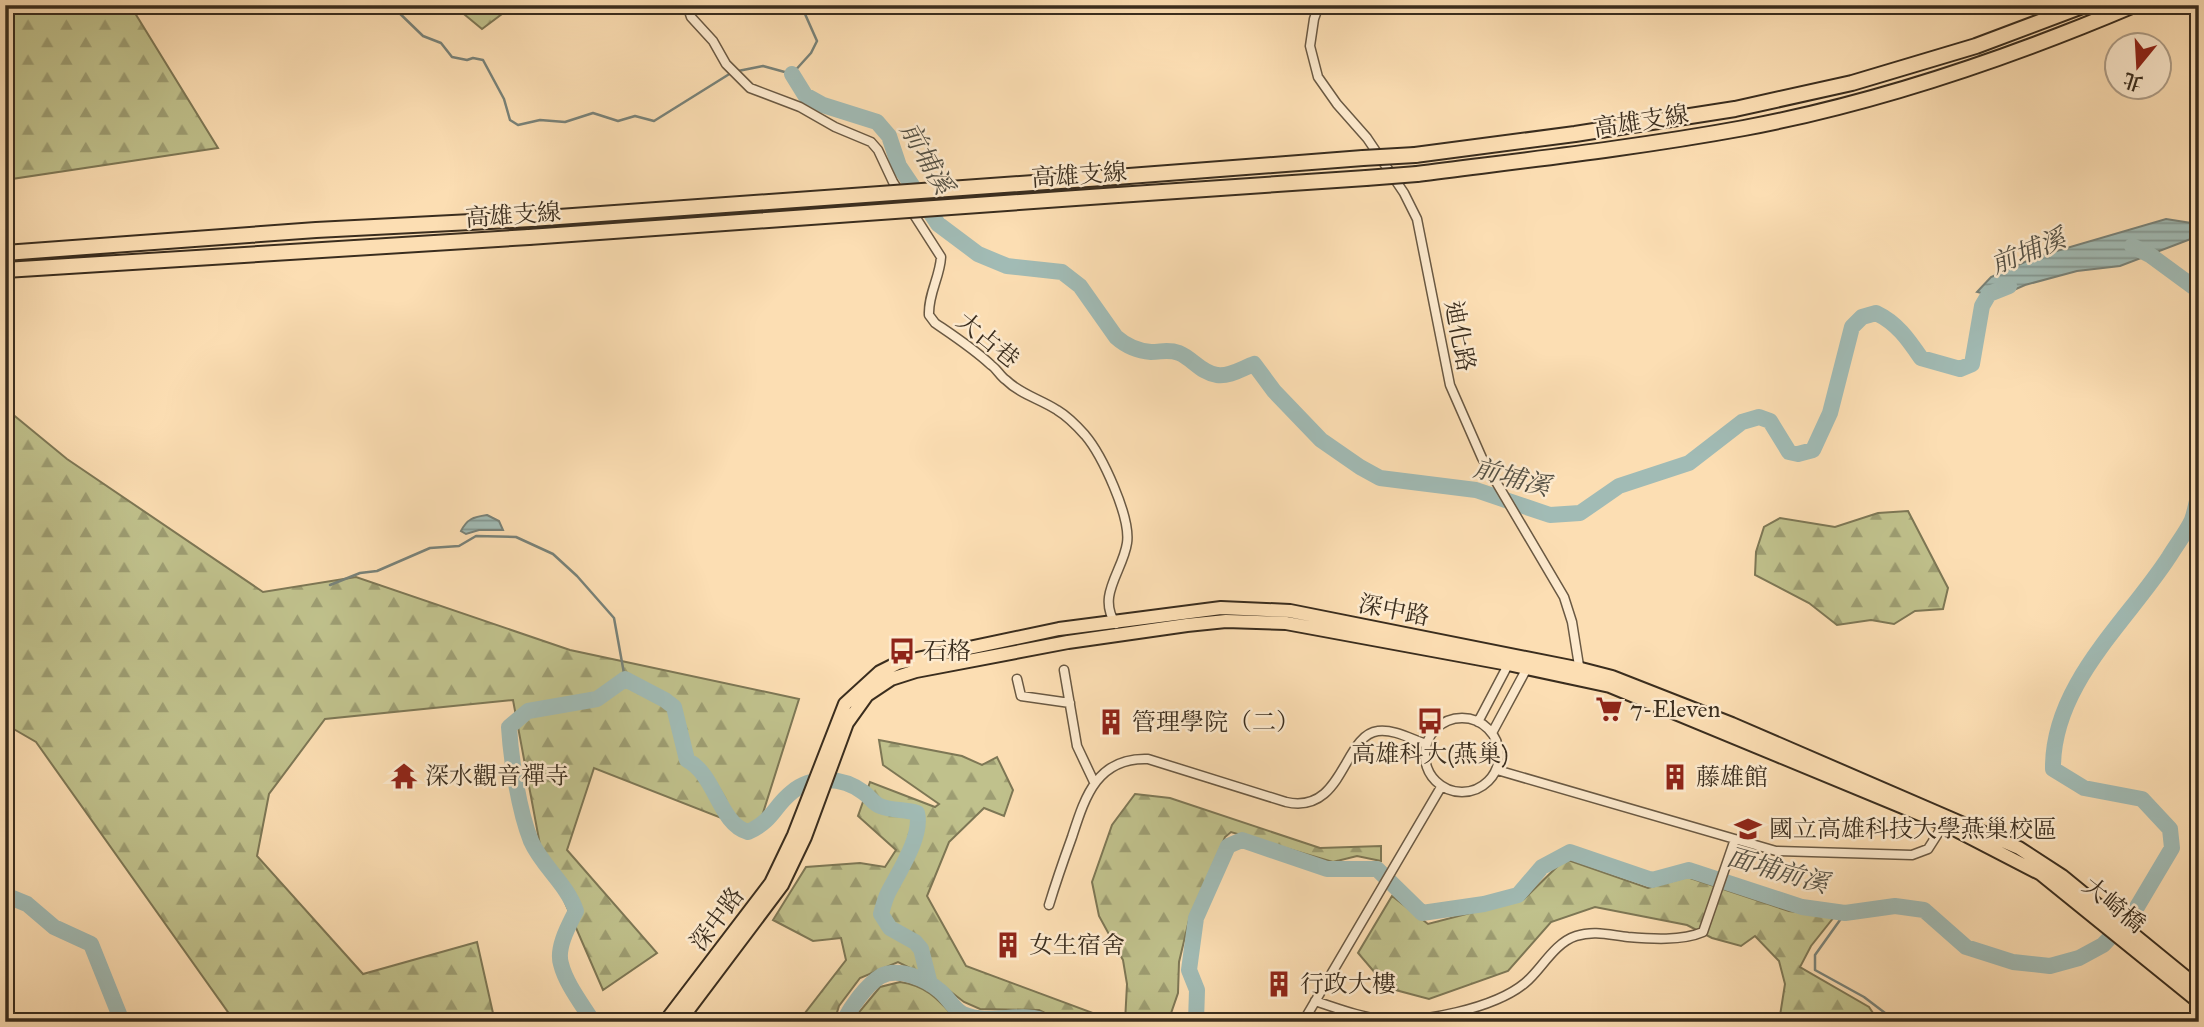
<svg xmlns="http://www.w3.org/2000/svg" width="2204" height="1027" font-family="'IM FELL Great Primer','Noto Serif TC',serif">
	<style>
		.forest { fill: url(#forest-firs); stroke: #7d7755; stroke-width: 2 }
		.water { fill: url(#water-rules); stroke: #788279; stroke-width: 2 }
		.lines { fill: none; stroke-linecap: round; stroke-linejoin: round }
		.stream { stroke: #788279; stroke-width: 2.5 }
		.river { stroke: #a1bbb5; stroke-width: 16 }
		.minor-casing { stroke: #6a5943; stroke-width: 11 }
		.primary-casing { stroke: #3a2d1e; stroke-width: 16 }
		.motorway-casing { stroke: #3a2d1e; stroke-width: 18 }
		.minor { stroke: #fdeace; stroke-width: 8 }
		.primary { stroke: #fcdeb3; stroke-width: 12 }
		.motorway { stroke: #fcdeb3; stroke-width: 14 }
		.motorway-bridge-casing { stroke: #3a2d1e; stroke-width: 18; stroke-linecap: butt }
		.motorway-bridge { stroke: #fcdeb3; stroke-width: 14 }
		.labels { text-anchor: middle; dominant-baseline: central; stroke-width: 5; stroke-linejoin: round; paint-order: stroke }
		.street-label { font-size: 24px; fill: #3a2d1e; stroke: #fdeace }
		.poi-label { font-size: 24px; fill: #3a2d1e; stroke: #fdeace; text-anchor: start }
		.water-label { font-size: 26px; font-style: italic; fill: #545044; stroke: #fdeace }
	</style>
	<defs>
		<pattern id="forest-firs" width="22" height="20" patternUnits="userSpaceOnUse" patternTransform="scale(1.75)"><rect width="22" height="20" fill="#c0c18c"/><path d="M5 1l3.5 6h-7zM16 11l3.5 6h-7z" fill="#9d9d72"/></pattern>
		<pattern id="water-rules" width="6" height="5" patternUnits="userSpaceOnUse" patternTransform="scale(1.75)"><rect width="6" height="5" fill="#a1bbb5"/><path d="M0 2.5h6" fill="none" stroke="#849893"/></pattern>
	</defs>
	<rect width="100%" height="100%" fill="#fcdeb3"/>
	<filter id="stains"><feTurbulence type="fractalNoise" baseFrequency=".00286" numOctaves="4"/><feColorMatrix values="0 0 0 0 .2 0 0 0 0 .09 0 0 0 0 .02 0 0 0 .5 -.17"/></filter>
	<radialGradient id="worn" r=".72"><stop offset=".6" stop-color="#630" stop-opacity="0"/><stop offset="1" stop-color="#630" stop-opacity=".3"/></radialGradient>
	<path class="forest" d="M5,5H130L218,148L5,180Z
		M453,5H514L482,29Z
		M5,408L67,459L263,592L356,577L570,650L799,699L757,832L594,768L567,850L657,953L603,990L540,845L513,700L325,719L269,794L257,856L363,974L477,942L495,1022H235L36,742L5,724Z
		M1908,511L1948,588L1943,609L1915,611L1894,624L1871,620L1837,625L1809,603L1755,575L1756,552L1764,527L1780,518L1835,527L1878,513Z
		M879,740L962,756L982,765L997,757L1013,790L1004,816L984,808L949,842L927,896L966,966L1117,1022H1063L1039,1010L980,1009L964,1002L937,981L898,962L860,978L839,1006L834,1022H798L846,960L841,938L813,941L773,920L806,867L860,863L885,867L896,850L858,816L870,782L935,807L939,804L883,765Z
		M1135,794L1170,798L1320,848L1381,846V861L1357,856L1333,862L1231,832L1225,837L1190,916L1179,962L1178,993L1168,1022H1125L1127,984L1123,960L1099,916L1092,882L1112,825Z
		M1565,859L1648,888L1687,877L1789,911L1834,917L1811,946L1800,967L1869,1007L1879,1022H1779L1785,984L1779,961L1755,936L1741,946L1712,938L1687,925L1595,907L1551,922L1508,971L1429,999L1388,988L1358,953L1392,896L1428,924L1524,899Z
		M900,982C929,986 940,1002 959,1022H851L880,987Z"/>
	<path class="water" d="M2166,219L2191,223L2197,229L2196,237L2120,266L2077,271L2025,285L1998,297L1977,292L1991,277L2036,257Z
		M487,515L499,521L503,530H479L466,534L461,531C467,519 473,517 487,515Z"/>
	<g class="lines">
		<path class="stream" d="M391,5L423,36L441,43L452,57L467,60L473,58L483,60L504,99L510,120L518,125L540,120L565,122L593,113L618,121L635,116L654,121L731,73
			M738,71L763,66L792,74L811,53L817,41L801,5
			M330,585L360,573L377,571L430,548L459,546L476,536L516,537L553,554L577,576L614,618L625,679
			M1845,913L1815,955V970L1864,997L1893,1019V1022"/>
		<path class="river" d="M792,74L805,95L823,105L877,122L889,136L899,166L938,224L978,254L1007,266L1062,272L1080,286L1116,337C1125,345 1138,351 1151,352C1162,352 1168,349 1179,353C1192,358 1201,373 1217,375C1229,377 1243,368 1254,364L1274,391L1321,440L1360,467L1380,478L1476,490L1550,515L1580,513L1619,486L1689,463L1742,422L1759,417L1770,421L1789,452L1798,454L1813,450L1830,413L1852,327L1862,317L1876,313C1897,323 1908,339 1921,358L1960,369L1972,364L1982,306L1989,294L2009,286
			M2132,246L2150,255L2199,291
			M5,895L27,904L54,927L91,944L121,1019L127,1022
			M593,1022C582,1004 566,984 561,964C556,948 569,925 576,911C567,884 542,866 531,841C519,811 511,760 509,727L528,711L597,699L625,679L665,700L674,707L687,760C716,775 719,824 748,832C774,820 773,807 792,792C812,775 843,777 863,792C869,796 873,803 880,806C892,811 905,809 917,813C923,836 898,873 888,893C885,899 883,907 881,914L890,928L915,942L921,949L930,984
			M843,1022C851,1007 866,985 881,976C899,967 926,979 940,991C948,997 954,1010 963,1014C991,1026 1022,1010 1048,1022
			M1196,1022L1197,990L1189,970L1196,918L1228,846L1242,840L1327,869H1377L1422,913L1484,904L1518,895L1542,867L1570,852L1652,880L1689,870L1802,907L1845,913L1895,906L1924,910L1966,947L2013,962L2050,966L2079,958L2103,945L2134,912L2172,848L2170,829L2142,799L2084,788L2053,769C2052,685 2126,623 2169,557C2176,545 2186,533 2192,520C2195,512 2196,503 2199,494"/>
		<g class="minor-casing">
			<path id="minor" d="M687,5L691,17L713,41L726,64L750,88L800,107L835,127L871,142L878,150L893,182L941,257C940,277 928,294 929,315L935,323C954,336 974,349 991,365C997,369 1000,376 1006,380C1020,394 1040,399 1057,410C1067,416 1077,426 1085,435C1102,455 1131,517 1127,543C1123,571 1096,596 1116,624
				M1319,5L1314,19L1310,46L1318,77L1337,104L1367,138L1404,193L1417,219L1450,385L1482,458L1564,597L1572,622L1580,672
				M1064,670L1077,746L1094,782
				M1017,679L1021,696L1070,703
				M1425 755a37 37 0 1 1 74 0a37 37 0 1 1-74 0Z
				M1478,722L1509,663
				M1492,733L1527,668L1525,664
				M1497,770L1776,851L1912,855L1928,849L1944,824
				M1049,905C1056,882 1064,859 1072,837C1085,797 1097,757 1148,759L1286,802C1344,815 1343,735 1378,731C1394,729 1411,739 1426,744
				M1315,1001C1337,1008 1359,1017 1382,1019C1421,1024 1495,1008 1525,983C1541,970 1554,943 1576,936C1594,930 1610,935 1628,937C1651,939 1682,941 1703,932L1735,839
				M1303,1022L1441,787"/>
		</g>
		<g class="primary-casing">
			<path id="primary" d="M665,1022L771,883L794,835L845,704L880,672L898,663L1059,629L1221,608L1290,611L1581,669L1612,677L1732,724L2019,848L2062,876L2199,988
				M679,1022L782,885L805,837L847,723L867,695L891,679L916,671L1068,642L1187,625L1226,621L1286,623L1508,664L1610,686L1944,824L2041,874L2199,1002"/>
		</g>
		<g class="motorway-casing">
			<path id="motorway" d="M1415,155L1575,134L1735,109L1852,83L1976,46L2085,5
				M1417,174C1526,160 1635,148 1744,128C1877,103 2009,58 2134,5
				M1116,177L1363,158
				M1118,195L1366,178
				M5,253L316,230L531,219
				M5,270L529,237"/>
		</g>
		<use href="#minor" class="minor"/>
		<use href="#primary" class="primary"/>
		<use href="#motorway" class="motorway"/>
		<g class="motorway-bridge-casing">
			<path id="motorway-bridge" d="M1363,158L1415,155
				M1366,178L1417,174
				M531,219L1116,177
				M529,237L1118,195"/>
		</g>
		<use href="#motorway-bridge" class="motorway-bridge"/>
	</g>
	<defs>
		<g id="bus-bare" transform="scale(2.1)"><path d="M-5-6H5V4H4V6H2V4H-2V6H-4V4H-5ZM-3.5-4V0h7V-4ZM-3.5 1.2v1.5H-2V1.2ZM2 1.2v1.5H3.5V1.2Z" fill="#8f2418" stroke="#fdeace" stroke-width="2.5" paint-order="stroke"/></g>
		<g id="supermarket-bare" transform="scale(2.1)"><path d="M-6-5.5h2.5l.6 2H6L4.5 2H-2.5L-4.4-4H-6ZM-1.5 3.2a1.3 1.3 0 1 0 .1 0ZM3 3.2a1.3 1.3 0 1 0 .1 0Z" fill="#8f2418" stroke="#fdeace" stroke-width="2.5" paint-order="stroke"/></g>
		<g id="building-bare" transform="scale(2.1)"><path d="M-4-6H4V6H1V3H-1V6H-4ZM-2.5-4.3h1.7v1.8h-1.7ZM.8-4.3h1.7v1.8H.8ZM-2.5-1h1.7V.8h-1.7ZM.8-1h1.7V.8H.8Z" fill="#8f2418" stroke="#fdeace" stroke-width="2.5" paint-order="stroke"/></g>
		<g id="temple-bare" transform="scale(2.1)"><path d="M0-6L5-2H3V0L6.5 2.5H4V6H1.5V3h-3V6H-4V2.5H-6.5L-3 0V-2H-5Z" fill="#8f2418" stroke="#fdeace" stroke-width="2.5" paint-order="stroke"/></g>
		<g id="university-bare" transform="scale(2.1)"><path d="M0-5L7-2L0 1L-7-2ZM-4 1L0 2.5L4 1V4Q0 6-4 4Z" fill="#8f2418" stroke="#fdeace" stroke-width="2.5" paint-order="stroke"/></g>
	</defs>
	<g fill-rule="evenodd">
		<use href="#bus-bare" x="902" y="651"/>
		<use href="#supermarket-bare" x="1609" y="709"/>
		<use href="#bus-bare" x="1430" y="721"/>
		<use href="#building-bare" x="1111" y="722"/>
		<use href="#temple-bare" x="404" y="776"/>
		<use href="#building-bare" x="1675" y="777"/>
		<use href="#university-bare" x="1748" y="829"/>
		<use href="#building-bare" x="1008" y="945"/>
		<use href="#building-bare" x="1279" y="984"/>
	</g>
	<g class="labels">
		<g class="street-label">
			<text transform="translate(1641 121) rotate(-9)">高雄支線</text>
			<text transform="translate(1079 175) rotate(-4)">高雄支線</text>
			<text transform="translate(513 215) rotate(-4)">高雄支線</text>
			<text transform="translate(1460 336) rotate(79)">迪化路</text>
			<text transform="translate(988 340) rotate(39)">大占巷</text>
			<text transform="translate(1394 610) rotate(11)">深中路</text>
			<text transform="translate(2114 905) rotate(39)">大崎橋</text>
			<text transform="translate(717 919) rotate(-53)">深中路</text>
		</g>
		<g class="poi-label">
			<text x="923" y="651">石格</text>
			<text x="1630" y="709">7-Eleven</text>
			<text x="1132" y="722">管理學院（二）</text>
			<text x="1430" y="754" text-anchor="middle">高雄科大(燕巢)</text>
			<text x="425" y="776">深水觀音禪寺</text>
			<text x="1696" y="777">藤雄館</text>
			<text x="1769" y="829">國立高雄科技大學燕巢校區</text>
			<text x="1029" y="945">女生宿舍</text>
			<text x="1300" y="984">行政大樓</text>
		</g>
		<g class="water-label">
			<text transform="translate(927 158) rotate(60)">前埔溪</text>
			<text transform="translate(2028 251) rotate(-22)">前埔溪</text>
			<text transform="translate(1512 477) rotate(15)">前埔溪</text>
			<text transform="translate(1778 870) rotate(16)">面埔前溪</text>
		</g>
	</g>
	<rect width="2204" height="1027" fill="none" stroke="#fcdeb3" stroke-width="28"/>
	<rect x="7" y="7" width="2190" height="1013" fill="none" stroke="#3a2d1e" stroke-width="3.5"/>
	<rect x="14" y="14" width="2176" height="999" fill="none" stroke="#3a2d1e" stroke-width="2"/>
	<g transform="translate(2138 66) rotate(198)"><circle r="33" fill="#fdeace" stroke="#af9e88" stroke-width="2"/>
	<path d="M0-5L12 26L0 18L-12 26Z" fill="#8f2418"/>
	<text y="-10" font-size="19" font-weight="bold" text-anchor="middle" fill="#3a2d1e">北</text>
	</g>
	<rect width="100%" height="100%" filter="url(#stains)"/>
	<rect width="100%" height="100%" fill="url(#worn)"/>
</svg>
